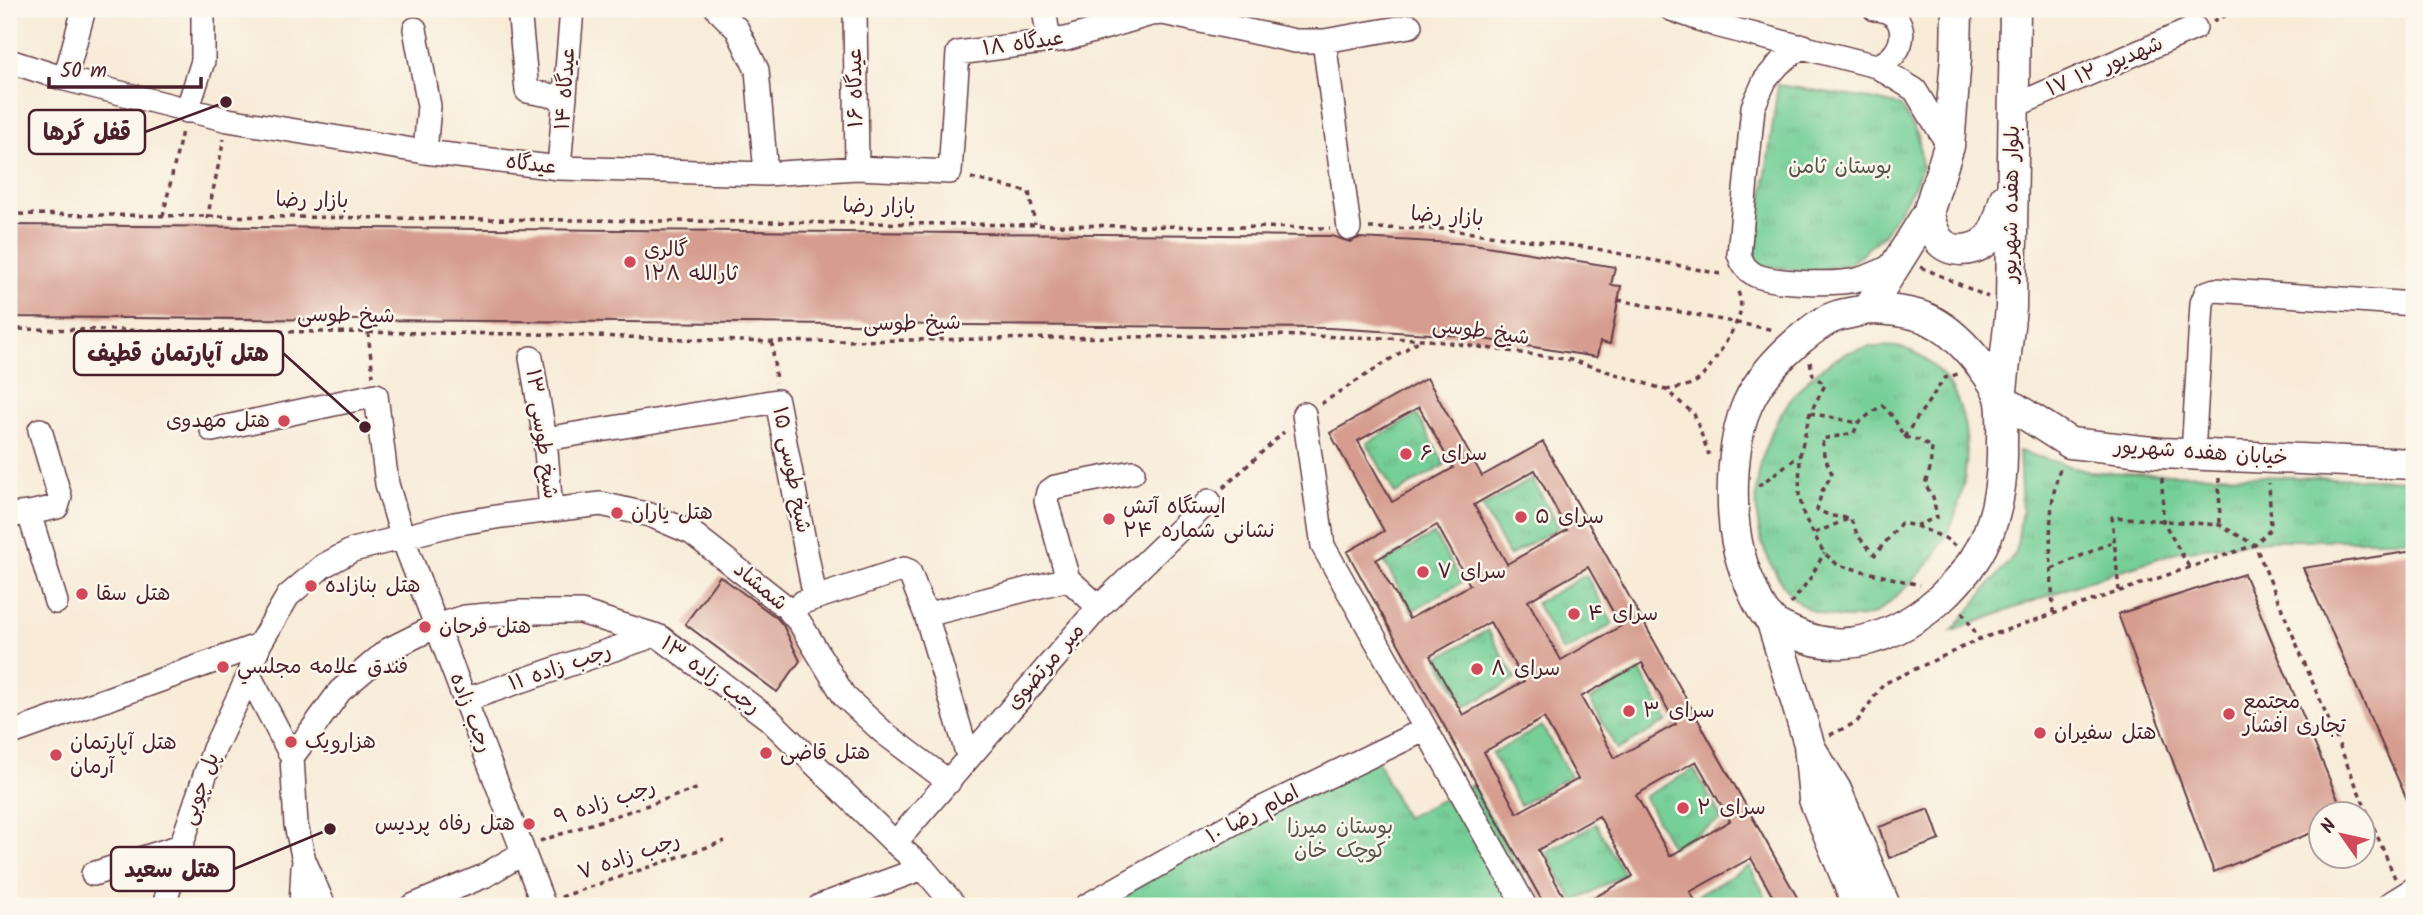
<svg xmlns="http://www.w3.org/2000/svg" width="2423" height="915" font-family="Kalam,'Playpen Sans Arabic',sans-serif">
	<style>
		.grass { fill: url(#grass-tufts); stroke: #607761; stroke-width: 2 }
		.building { fill: #d59c8f; fill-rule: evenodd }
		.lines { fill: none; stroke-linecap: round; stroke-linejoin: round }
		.minor-casing { stroke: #643e45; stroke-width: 26 }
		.major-casing { stroke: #643e45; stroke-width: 33 }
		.path { stroke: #643e45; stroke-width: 3.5; stroke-dasharray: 5 5; stroke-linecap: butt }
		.minor { stroke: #fff; stroke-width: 23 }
		.major { stroke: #fff; stroke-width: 30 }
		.poi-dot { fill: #d1495b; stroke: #fbf7ec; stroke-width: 2.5 }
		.labels { text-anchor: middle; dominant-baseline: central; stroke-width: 5; stroke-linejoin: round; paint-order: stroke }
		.street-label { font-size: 21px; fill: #4a1f2b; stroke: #fbf7ec }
		.park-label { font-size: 21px; fill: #57544b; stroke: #fbf7ec }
		.poi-label { font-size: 21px; fill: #4a1f2b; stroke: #fbf7ec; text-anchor: start }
		.leader { fill: none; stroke: #4a1f2b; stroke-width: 2.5 }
		.callout-dot { fill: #4a1f2b; stroke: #fbf7ec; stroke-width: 2.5 }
		.callout { fill: #fbf7ec; stroke: #4a1f2b; stroke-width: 2.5 }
		.callout-label { font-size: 23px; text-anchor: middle; font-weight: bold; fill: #4a1f2b }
	</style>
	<defs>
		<pattern id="grass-tufts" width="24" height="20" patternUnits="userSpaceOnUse" patternTransform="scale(1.75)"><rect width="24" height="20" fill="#75cf97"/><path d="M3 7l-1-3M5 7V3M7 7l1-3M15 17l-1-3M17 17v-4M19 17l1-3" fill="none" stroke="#67b182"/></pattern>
	</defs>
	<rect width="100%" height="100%" fill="#fbf7ec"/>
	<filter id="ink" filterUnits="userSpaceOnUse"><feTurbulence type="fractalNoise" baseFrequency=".0143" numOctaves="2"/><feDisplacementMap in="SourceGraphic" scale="14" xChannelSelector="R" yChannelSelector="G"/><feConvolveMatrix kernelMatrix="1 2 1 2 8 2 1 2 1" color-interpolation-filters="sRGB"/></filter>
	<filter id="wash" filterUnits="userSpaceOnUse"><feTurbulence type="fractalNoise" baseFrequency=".00686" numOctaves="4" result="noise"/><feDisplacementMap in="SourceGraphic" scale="28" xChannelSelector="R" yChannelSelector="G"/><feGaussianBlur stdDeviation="1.57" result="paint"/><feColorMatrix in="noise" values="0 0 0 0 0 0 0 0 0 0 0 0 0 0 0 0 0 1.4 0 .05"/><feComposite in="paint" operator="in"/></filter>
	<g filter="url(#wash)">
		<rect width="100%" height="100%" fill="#f8ebd8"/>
		<path class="grass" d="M1778,85L1876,100L1901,106L1918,135L1922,167L1914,187L1884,234L1850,264L1808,272L1754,264Z
			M1871,347C1880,347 1889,346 1897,347C1914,349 1927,360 1938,371C1983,416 1969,505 1936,553C1925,570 1911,583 1896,596C1890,601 1883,609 1876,613C1855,622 1824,618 1805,607C1789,598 1781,582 1772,566C1733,493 1771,389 1845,354C1853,350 1863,349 1871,347Z
			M1417,415L1445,465L1395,494L1367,443Z
			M2019,451L2089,472L2414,480V540H2269L2180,551L2085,582L1952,631L2016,553L2022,509Z
			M1532,479L1559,527L1509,556L1482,507Z
			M1434,534L1462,582L1412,611L1384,562Z
			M1586,575L1613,624L1563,652L1536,603Z
			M1488,630L1516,679L1465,707L1438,658Z
			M1640,671L1668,721L1617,750L1590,700Z
			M1542,726L1570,776L1520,805L1492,754Z
			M1370,746L1405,818L1472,785L1540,906H1096Z
			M1694,769L1722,819L1672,847L1644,797Z
			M1596,824L1624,874L1574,902L1546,852Z
			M1749,866L1771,906H1705L1698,895Z"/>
		<g id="blocks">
			<path class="building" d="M9,225L1332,236L1350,242L1359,238L1474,244L1615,267L1611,285L1621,286L1610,344L1600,342L1597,357L1464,336L1329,328L9,317Z
				M1427,378L1482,476L1543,442L1802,906H1778L1751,858L1690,892L1698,906H1579L1633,876L1599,816L1538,850L1569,906H1545L1347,552L1384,531L1330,433ZM1419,407L1453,468L1392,502L1358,441ZM1535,470L1567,530L1507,564L1474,505ZM1437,525L1470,585L1409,619L1376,560ZM1588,567L1621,626L1561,660L1528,601ZM1490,622L1524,681L1463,715L1430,656ZM1642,663L1676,724L1615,758L1581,697ZM1544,718L1578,779L1517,813L1484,752ZM1696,761L1730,821L1670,856L1636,795Z
				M2414,551V815L2303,568Z
				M2244,574L2344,814H2321V829L2214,872L2118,614Z
				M720,576L777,618L783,625L800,661L777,692L685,624Z
				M1929,809L1940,840L1889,858L1879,827Z"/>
		</g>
	</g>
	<g filter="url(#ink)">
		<use href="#blocks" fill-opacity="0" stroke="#643e45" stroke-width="2"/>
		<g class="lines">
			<g class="minor-casing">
				<path id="minor" d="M519,9L527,91L565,98
					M717,9L737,29L757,70L766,174
					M855,9L857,168
					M1044,9L1049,41
					M1671,9L1716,25L1876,66L1915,90L1949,146
					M1875,9C1912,11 1909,56 1876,66
					M415,29L429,106L425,152
					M1324,41L1349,228
					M1803,46L1780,63L1765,80L1753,107L1739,254C1742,264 1746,270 1755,275C1775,284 1839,285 1860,279C1872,276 1885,269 1896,264
					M9,61L65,79L228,120L425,152L559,168L766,174L857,168L950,172L958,53L1066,39L1151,14L1163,13L1295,41H1324L1410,26
					M65,79L84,9
					M2014,106L2195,28
					M187,111L203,61V9
					M559,168L572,9
					M531,358L545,439L551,510
					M1304,414L1323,546L1525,906
					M212,430L376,395L387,484L403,539L544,906
					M545,439L777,401L815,598
					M2193,454L2202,303L2206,293L2215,290L2414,304
					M29,513L57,507L60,497L40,430
					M9,515L29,513L56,602
					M803,602L904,569L909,571L926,615L968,756
					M1099,607L1068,579L1046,501L1048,492L1055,487L1133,472
					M926,615L1068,579
					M249,675L292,757L296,825L304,860L324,906
					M465,700L655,635
					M9,734L259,645
					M292,757L340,691L388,650L436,626L465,617L520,612H581L660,637L769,719L895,843L923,868L955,906
					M895,843L1099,607L1209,501
					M93,874L181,846
					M164,906L181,846L214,749L249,675L259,645L288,596L323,566L353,550L454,524L502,516L601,504L650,515L692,533L786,607L800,623L844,696L883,732L949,782
					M301,906L303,867
					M412,906L484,876L523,853
					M820,906L923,868
					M1086,906L1246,816L1424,730"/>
			</g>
			<g class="major-casing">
				<path id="major" d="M2015,9L2011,308L2001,399L2070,443L2161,453L2414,464
					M1928,213C1931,221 1933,232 1938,239C1949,255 1976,252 1988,239C1998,229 2001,211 2005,198
					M1868,309C1918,310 1941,318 1974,357C1983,368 1999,387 2001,402C2003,415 2002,430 2002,444C2003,484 1996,527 1974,560C1935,617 1861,665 1794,633C1786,629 1776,626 1771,620C1758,608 1753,590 1746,574C1734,543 1732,513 1733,480C1736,416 1749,384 1797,342C1808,333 1823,320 1837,316C1847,313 1858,312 1868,309Z
					M1868,309L1928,213L1949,146L1956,57L1957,9
					M1772,622L1809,744L1814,799L1858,906
					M1812,751L1836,790L1885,906
					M2393,906L2414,893"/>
			</g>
			<path class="path" d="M2213,21L2241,9
				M971,178L1029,192L1035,224
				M9,214L1330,228
				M163,216L182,131
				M207,219L224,139
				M1369,228L1442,229L1592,248L1725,275
				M1921,267L1988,297
				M1618,300L1774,330
				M9,329L535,334L772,342L1270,335L1422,339L1571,360L1666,390L1694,414L1709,455
				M368,332L373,376
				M772,342L776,382
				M1810,362L1813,375L1825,385L1810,413L1800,455L1799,495L1804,516L1824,553L1838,565L1920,585
				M1666,390C1676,388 1688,387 1697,381C1708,374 1735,329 1739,316C1742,308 1741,297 1737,290
				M1321,404L1420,340
				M1882,405L1894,418L1904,437L1919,440L1932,448L1930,469L1925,484L1933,497L1937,517L1916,526L1901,523L1875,555L1858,536L1850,518L1831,516L1817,510L1822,491L1832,474L1824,455L1822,439L1854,433L1858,423Z
				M1810,413L1858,423
				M1904,437L1945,378L1958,374
				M2162,478L2163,521L2189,567
				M2219,478L2220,525
				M1758,486L1800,455
				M1223,488L1284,432
				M1916,526L1945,538L1955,546
				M1815,533L1848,519
				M2052,569L2114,541
				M2119,591L2112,517L2220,525L2255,545L2271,528L2269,483
				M1791,604L1811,577L1824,553
				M1962,612L1979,638
				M2053,613C2052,566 2044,512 2061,466
				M1830,735L1857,722L1883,684L1980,639L2255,545L2395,878
				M540,841L699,788
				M561,897L725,841"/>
			<use href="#minor" class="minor"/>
			<use href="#major" class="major"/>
		</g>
	</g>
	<g class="poi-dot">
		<circle cx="630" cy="262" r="7"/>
		<circle cx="284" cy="421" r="7"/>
		<circle cx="1406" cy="454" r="7"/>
		<circle cx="617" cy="513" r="7"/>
		<circle cx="1521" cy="517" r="7"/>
		<circle cx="1109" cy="519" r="7"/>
		<circle cx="1423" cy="572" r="7"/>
		<circle cx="311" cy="586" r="7"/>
		<circle cx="82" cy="594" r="7"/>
		<circle cx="1574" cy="614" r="7"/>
		<circle cx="425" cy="627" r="7"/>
		<circle cx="223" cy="667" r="7"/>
		<circle cx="1477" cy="669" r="7"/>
		<circle cx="1629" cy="711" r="7"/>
		<circle cx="2229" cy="714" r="7"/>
		<circle cx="2040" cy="733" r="7"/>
		<circle cx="291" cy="742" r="7"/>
		<circle cx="766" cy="753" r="7"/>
		<circle cx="56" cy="755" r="7"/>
		<circle cx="1683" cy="808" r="7"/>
		<circle cx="529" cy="824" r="7"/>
	</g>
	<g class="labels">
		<g class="street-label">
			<text transform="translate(1023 44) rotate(-8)">عیدگاه ۱۸</text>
			<text transform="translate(2105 67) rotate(-23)">۱۷ شهدیور ۱۲</text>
			<text transform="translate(856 88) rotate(-91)">عیدگاه ۱۶</text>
			<text transform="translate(566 89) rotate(-86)">عیدگاه ۱۴</text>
			<text transform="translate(531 165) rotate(7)">عیدگاه</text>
			<text transform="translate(312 201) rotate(1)">بازار رضا</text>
			<text transform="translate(2012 204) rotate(-89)">بلوار هفده شهریور</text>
			<text transform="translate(879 207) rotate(1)">بازار رضا</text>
			<text transform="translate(1447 217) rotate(4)">بازار رضا</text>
			<text transform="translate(346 316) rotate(1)">شیخ طوسی</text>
			<text transform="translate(912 324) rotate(-1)">شیخ طوسی</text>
			<text transform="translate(1481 332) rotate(8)">شیخ طوسی</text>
			<text transform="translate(541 434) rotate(82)">شیخ طوسی ۱۳</text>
			<text transform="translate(2201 453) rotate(4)">خیابان هفده شهریور</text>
			<text transform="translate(791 470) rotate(79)">۱۵ شیخ طوسی</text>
			<text transform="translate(760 587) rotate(40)">شمشاد</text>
			<text transform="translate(1046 667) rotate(-49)">میر مرتضوی</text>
			<text transform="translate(560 668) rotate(-19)">رجب زاده ۱۱</text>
			<text transform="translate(710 676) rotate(36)">رجب زاده ۱۳</text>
			<text transform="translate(470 713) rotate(69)">رجب زاده</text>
			<text transform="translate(201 789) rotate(-70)">پل چوبی</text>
			<text transform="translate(605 803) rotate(-18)">رجب زاده ۹</text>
			<text transform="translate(1253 815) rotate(-28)">امام رضا ۱۰</text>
			<text transform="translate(629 857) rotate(-19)">رجب زاده ۷</text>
		</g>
		<g class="park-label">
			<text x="1840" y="167">بوستان ثامن</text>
			<text x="1340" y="827">بوستان میرزا<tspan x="1340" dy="24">کوچک خان</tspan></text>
		</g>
		<g class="poi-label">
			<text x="644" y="250">گالری<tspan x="644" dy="24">ثارالله ۱۲۸</tspan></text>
			<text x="270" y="421" text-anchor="end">هتل مهدوى</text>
			<text x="1420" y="454">سرای ۶</text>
			<text x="1123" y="507">ایستگاه آتش<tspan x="1123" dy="24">نشانی شماره ۲۴</tspan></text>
			<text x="631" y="513">هتل یاران</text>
			<text x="1535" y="517">سرای ۵</text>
			<text x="1437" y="572">سرای ۷</text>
			<text x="325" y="586">هتل بنازاده</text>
			<text x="96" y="594">هتل سقا</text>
			<text x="1588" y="614">سرای ۴</text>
			<text x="439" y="627">هتل فرحان</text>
			<text x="237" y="667">فندق علامه مجلسي</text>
			<text x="1491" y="669">سرای ۸</text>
			<text x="2243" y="702">مجتمع<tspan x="2243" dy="24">تجاری افشار</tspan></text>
			<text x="1643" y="711">سرای ۳</text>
			<text x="2054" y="733">هتل سفیران</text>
			<text x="305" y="742">هزارویک</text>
			<text x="70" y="743">هتل آپارتمان<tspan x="70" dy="24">آرمان</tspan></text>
			<text x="780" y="753">هتل قاضی</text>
			<text x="1697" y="808">سرای ۲</text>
			<text x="515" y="824" text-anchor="end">هتل رفاه پردیس</text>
		</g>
	</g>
	<path class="leader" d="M226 102L145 132M365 427L283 353M330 829L234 869"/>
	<g class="callout-dot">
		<circle cx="226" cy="102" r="7"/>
		<circle cx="365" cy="427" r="7"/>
		<circle cx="330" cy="829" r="7"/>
	</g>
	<g class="callout">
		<rect x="29" y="110" width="116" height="44" rx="7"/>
		<rect x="74" y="331" width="209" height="44" rx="7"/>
		<rect x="111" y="847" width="123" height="44" rx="7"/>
	</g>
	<g class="callout-label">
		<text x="87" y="140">قفل گرها</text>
		<text x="178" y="361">هتل آپارتمان قطیف</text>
		<text x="172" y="877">هتل سعید</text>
	</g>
	<rect width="2423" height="915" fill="none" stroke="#fbf7ec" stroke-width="35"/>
	<g transform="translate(2342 835) rotate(304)"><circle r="33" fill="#fbf7ec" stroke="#b4a19f" stroke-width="2"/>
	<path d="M0-5L12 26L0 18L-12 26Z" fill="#d1495b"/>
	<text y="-10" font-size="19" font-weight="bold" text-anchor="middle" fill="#4a1f2b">N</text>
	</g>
	<path d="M49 77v10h152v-10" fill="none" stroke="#4a1f2b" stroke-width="3.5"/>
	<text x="60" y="77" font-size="21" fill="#4a1f2b" stroke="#fbf7ec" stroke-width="5" paint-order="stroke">50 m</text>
</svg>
